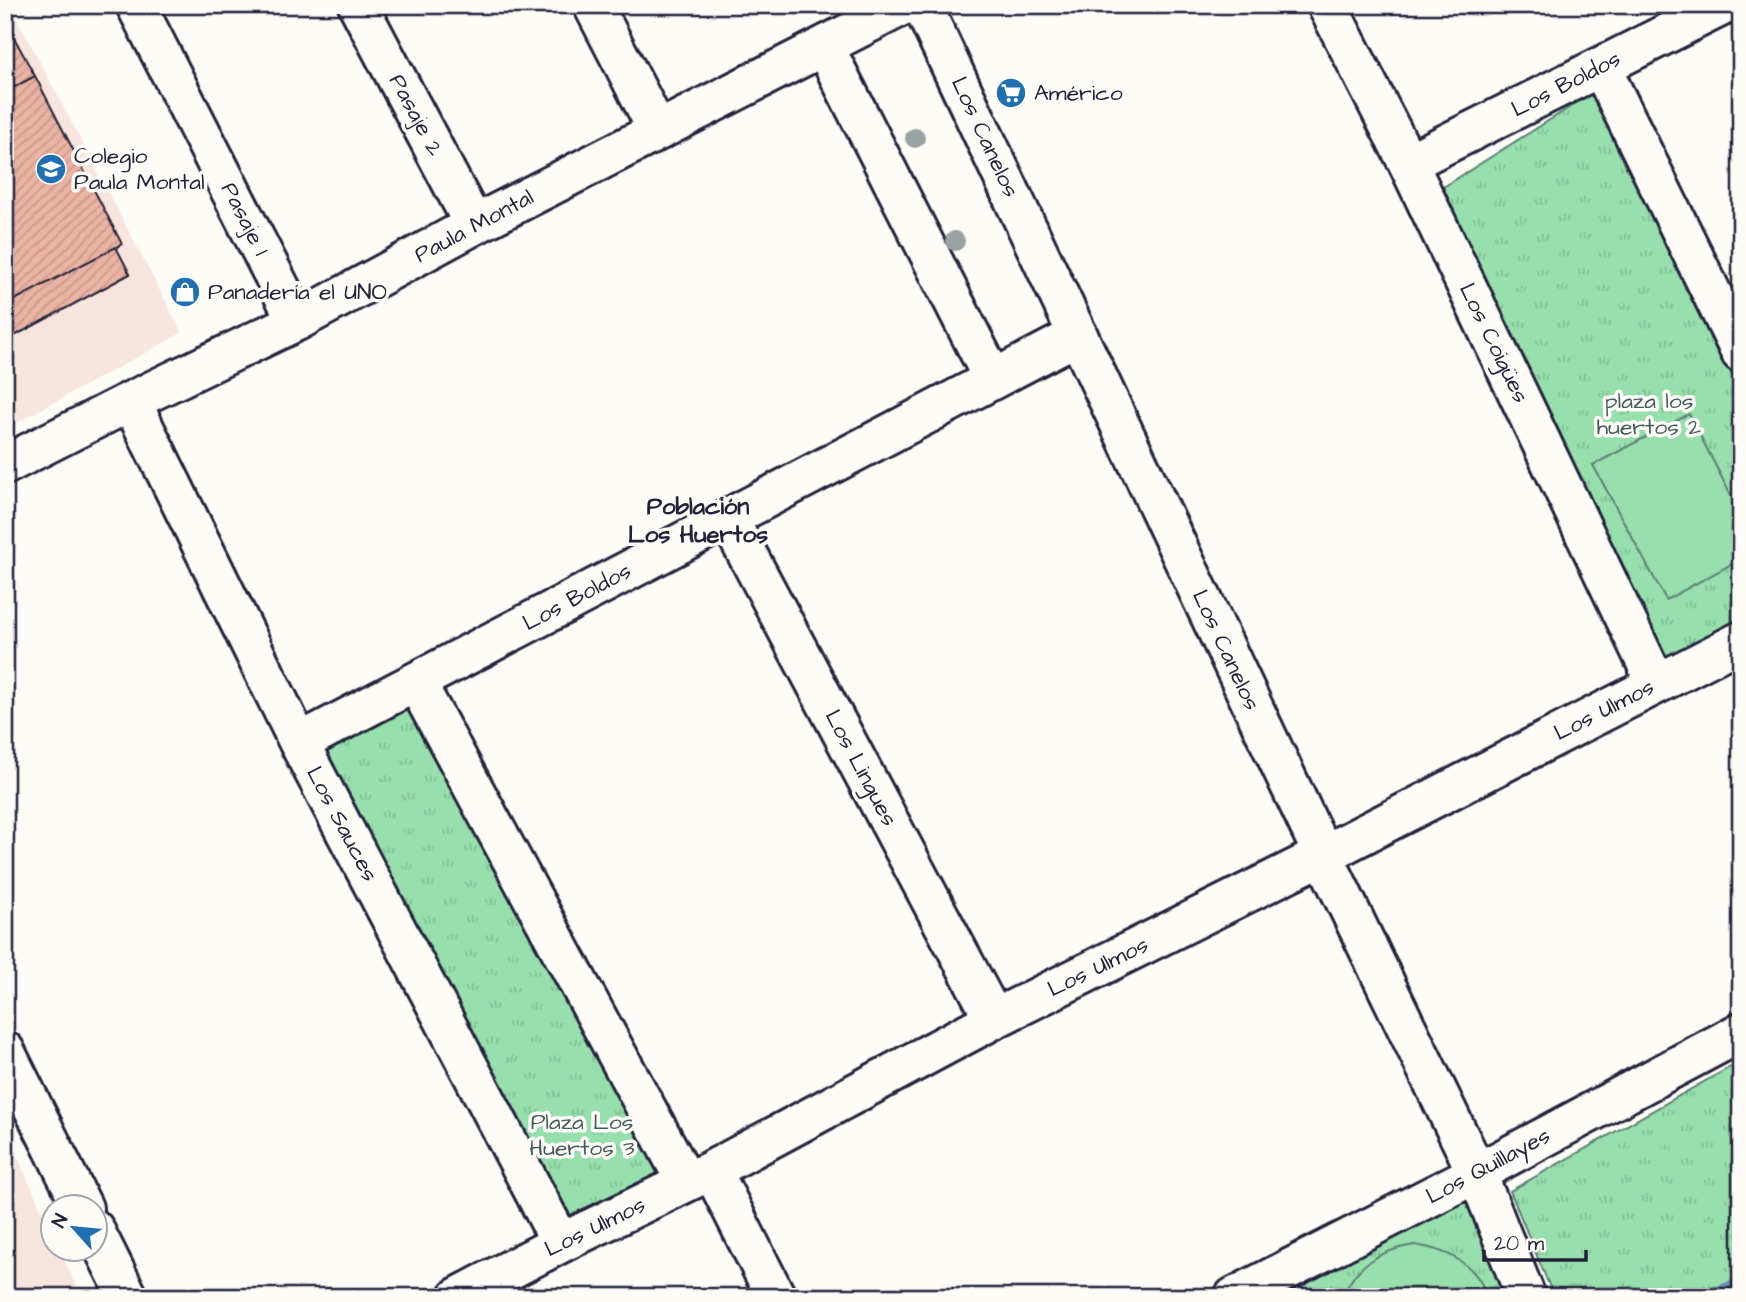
<svg xmlns="http://www.w3.org/2000/svg" width="1746" height="1302" font-family="'Architects Daughter',sans-serif">
	<style>
		.built { fill: #f8e6de }
		.grass { fill: url(#grass-tufts); stroke: #5c8074; stroke-width: 2 }
		.pitch { fill: #97dfad; stroke: #5c8074; stroke-width: 2 }
		.lines { fill: none; stroke-linecap: round; stroke-linejoin: round }
		.stream { stroke: #6b8eaf; stroke-width: 10 }
		.building { fill: url(#building-hatch); stroke: #22223b; stroke-width: 2 }
		.minor-casing { stroke: #22223b; stroke-width: 44 }
		.minor { stroke: #fdfcf7; stroke-width: 38 }
		.tree { fill: #98a3a2 }
		.labels { text-anchor: middle; dominant-baseline: central; stroke-width: 7; stroke-linejoin: round; paint-order: stroke }
		.street-label { font-size: 23px; fill: #22223b; stroke: #fdfcf7 }
		.poi-label { font-size: 23px; fill: #22223b; stroke: #fdfcf7; text-anchor: start }
		.park-label { font-size: 23px; fill: #455b5d; stroke: #fdfcf7 }
		.neighbourhood-label { font-size: 24px; font-weight: bold; fill: #22223b; stroke: #fdfcf7 }
	</style>
	<defs>
		<pattern id="grass-tufts" width="24" height="20" patternUnits="userSpaceOnUse" patternTransform="scale(1.75)"><rect width="24" height="20" fill="#97dfad"/><path d="M3 7l-1-3M5 7V3M7 7l1-3M15 17l-1-3M17 17v-4M19 17l1-3" fill="none" stroke="#82bf96"/></pattern>
		<pattern id="building-hatch" width="6" height="6" patternUnits="userSpaceOnUse" patternTransform="scale(1.75)"><rect width="6" height="6" fill="#ebb3a3"/><path d="M-1 1l2-2M0 6l6-6M5 7l2-2" fill="none" stroke="#c99a8d"/></pattern>
	</defs>
	<rect width="100%" height="100%" fill="#fdfcf7"/>
	<filter id="ink" filterUnits="userSpaceOnUse"><feTurbulence type="fractalNoise" baseFrequency=".0143" numOctaves="2"/><feDisplacementMap in="SourceGraphic" scale="14" xChannelSelector="R" yChannelSelector="G"/><feConvolveMatrix kernelMatrix="1 2 1 2 8 2 1 2 1" color-interpolation-filters="sRGB"/></filter>
	<g filter="url(#ink)">
		<path class="built" d="M5,5H10L182,333L5,429Z
			M5,1129L52,1233V1250H60L81,1297H5Z"/>
		<path class="grass" d="M1594,92L1741,394V621L1665,659L1440,189Z
			M410,705L663,1174L568,1220L322,749Z
			M1741,1061V1297H1554L1510,1191Z
			M1475,1193L1516,1297H1272Z"/>
		<path class="pitch" d="M1689,414L1741,515V559L1666,600L1593,465Z
			M1414,1245C1445,1249 1477,1263 1487,1297H1342C1357,1263 1379,1251 1414,1245Z"/>
		<g class="lines">
			<path class="stream" d="M1703,1297L1741,1282"/>
		</g>
		<path class="building" d="M11,32L35,76L5,92V35Z
			M35,76L122,244L11,302L5,290V92Z
			M116,247L130,274L5,341V290L11,302Z"/>
		<g class="lines">
			<g class="minor-casing">
				<path id="minor" d="M136,5L297,321
					M358,5L474,225
					M593,5L658,131
					M922,5L1323,855L1477,1173L1526,1297
					M1327,5L1408,163L1656,683
					M824,46L993,379
					M1601,67L1741,353
					M1408,163L1724,5
					M131,401L299,743L561,1243
					M5,465L131,401L297,321L474,225L904,5
					M728,518L994,1019
					M416,682L686,1182
					M299,743L1078,335
					M5,1051L83,1208
					M712,1170L776,1297
					M94,1229L128,1297
					M458,1297L561,1243L712,1170L994,1019L1323,855L1741,641
					M1234,1297L1477,1173L1741,1032"/>
			</g>
			<use href="#minor" class="minor"/>
		</g>
		<g class="tree">
			<circle cx="915" cy="138" r="10"/>
			<circle cx="955" cy="241" r="10"/>
		</g>
	</g>
	<defs>
		<g id="supermarket-disc" transform="scale(1.575)"><circle r="9.5" fill="#1f6fb2" stroke="#fdfcf7"/><path d="M-6-5.5h2.5l.6 2H6L4.5 2H-2.5L-4.4-4H-6ZM-1.5 3.2a1.3 1.3 0 1 0 .1 0ZM3 3.2a1.3 1.3 0 1 0 .1 0Z" fill="#fff"/></g>
		<g id="school-disc" transform="scale(1.575)"><circle r="9.5" fill="#1f6fb2" stroke="#fdfcf7"/><path d="M0-5L7-2L0 1L-7-2ZM-4 1L0 2.5L4 1V4Q0 6-4 4Z" fill="#fff"/></g>
		<g id="shop-disc" transform="scale(1.575)"><circle r="9.5" fill="#1f6fb2" stroke="#fdfcf7"/><path d="M-5-2.5h2.3a2.7 3.5 0 0 1 5.4 0H5L5.5 6h-11ZM-1.5-2.5h3a1.5 2.3 0 0 0-3 0Z" fill="#fff"/></g>
	</defs>
	<g fill-rule="evenodd">
		<use href="#supermarket-disc" x="1011" y="93"/>
		<use href="#school-disc" x="51" y="169"/>
		<use href="#shop-disc" x="185" y="292"/>
	</g>
	<g class="labels">
		<g class="street-label">
			<text transform="translate(1566 84) rotate(-27)">Los Boldos</text>
			<text transform="translate(416 115) rotate(62)">Pasaje 2</text>
			<text transform="translate(985 137) rotate(65)">Los Canelos</text>
			<text transform="translate(245 219) rotate(63)">Pasaje 1</text>
			<text transform="translate(474 226) rotate(-28)">Paula Montal</text>
			<text transform="translate(1494 343) rotate(64)">Los Coigües</text>
			<text transform="translate(577 597) rotate(-28)">Los Boldos</text>
			<text transform="translate(1226 650) rotate(65)">Los Canelos</text>
			<text transform="translate(1604 710) rotate(-27)">Los Ulmos</text>
			<text transform="translate(861 768) rotate(62)">Los Lingues</text>
			<text transform="translate(342 824) rotate(62)">Los Sauces</text>
			<text transform="translate(1098 967) rotate(-26)">Los Ulmos</text>
			<text transform="translate(1488 1166) rotate(-28)">Los Quillayes</text>
			<text transform="translate(595 1227) rotate(-26)">Los Ulmos</text>
		</g>
		<g class="poi-label">
			<text x="1034" y="93">Américo</text>
			<text x="74" y="156">Colegio<tspan x="74" dy="26">Paula Montal</tspan></text>
			<text x="208" y="292">Panadería el UNO</text>
		</g>
		<g class="park-label">
			<text x="1649" y="401">plaza los<tspan x="1649" dy="26">huertos 2</tspan></text>
			<text x="582" y="1122">Plaza Los<tspan x="582" dy="26">Huertos 3</tspan></text>
		</g>
		<g class="neighbourhood-label">
			<text x="698" y="507">Población<tspan x="698" dy="28">Los Huertos</tspan></text>
		</g>
	</g>
	<rect width="1746" height="1302" fill="none" stroke="#fdfcf7" stroke-width="28"/>
	<rect x="14" y="14" width="1718" height="1274" fill="none" stroke="#22223b" stroke-width="2.5" filter="url(#ink)"/>
	<g transform="translate(74 1228) rotate(297)"><circle r="33" fill="#fdfcf7" stroke="#a5a5ac" stroke-width="2"/>
	<path d="M0-5L12 26L0 18L-12 26Z" fill="#1f6fb2"/>
	<text y="-10" font-size="19" font-weight="bold" text-anchor="middle" fill="#22223b">N</text>
	</g>
	<path d="M1484 1250v10h102v-10" fill="none" stroke="#22223b" stroke-width="3.5"/>
	<text x="1494" y="1250" font-size="21" fill="#22223b" stroke="#fdfcf7" stroke-width="5" paint-order="stroke">20 m</text>
</svg>
